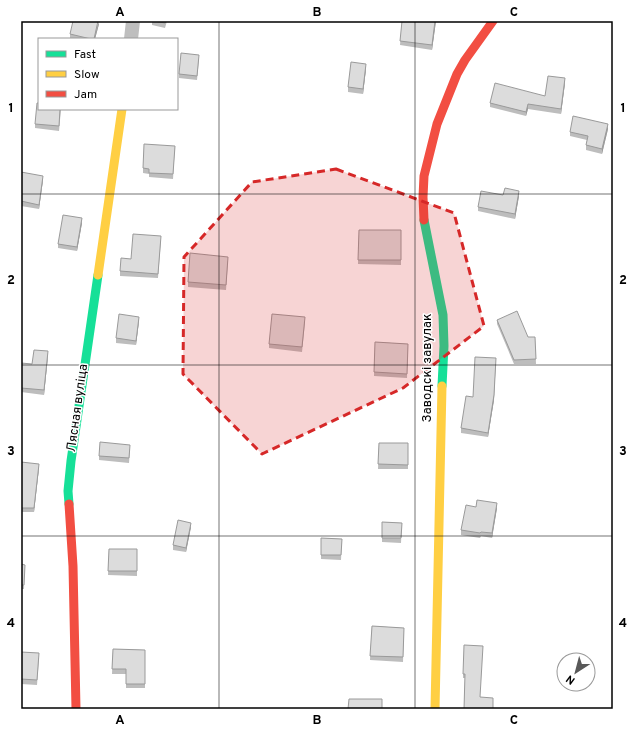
<svg xmlns="http://www.w3.org/2000/svg" width="634" height="730" font-family="Overpass,sans-serif">
	<style>
		.lines { fill: none; stroke-linecap: round; stroke-linejoin: round }
		.street { stroke: #bebebe; stroke-width: 14 }
		.fast { stroke: #16e098; stroke-width: 9 }
		.slow { stroke: #ffcf43; stroke-width: 9 }
		.jam { stroke: #f24e42; stroke-width: 9 }
		.wall { fill: #bdbdbd }
		.shaded-wall { fill: #9a9a9a }
		.building { fill: #dcdcdc; stroke: #9a9a9a }
		.marked { fill: #d62828; fill-opacity: 0.2; stroke: #d62828; stroke-width: 3; stroke-dasharray: 8 5; stroke-linejoin: round }
		.grid { fill: none; stroke: #000; stroke-width: 1; stroke-opacity: 0.55 }
		.labels { text-anchor: middle; dominant-baseline: central; stroke-width: 3; stroke-linejoin: round; paint-order: stroke }
		.street-label { font-size: 13px; fill: #000; stroke: #fff }
		.neatline { fill: none; stroke: #000; stroke-width: 1.5 }
		.grid-label { font-size: 13px; text-anchor: middle; font-weight: bold; fill: #000 }
	</style>
	<rect width="100%" height="100%" fill="#fff"/>
	<g class="lines">
		<path class="street" d="M131,39L133,21"/>
		<path class="fast" d="M424,220L443,315L444,346L442,386
			M69,504L68,491L71,461L98,275"/>
		<path class="slow" d="M98,275L122,109
			M435,709L442,386"/>
		<path class="jam" d="M424,220L423,197L424,176L437,124L457,74L465,60L493,21
			M69,504L73,566L76,709"/>
	</g>
	<path class="wall" d="M152,21H167L165,28L152,25Z
		M402,21H436L432,50L400,45Z
		M99,24L95,39H70V34Z
		M199,59L197,80L179,78V74Z
		M366,69L363,94L348,92V87Z
		M565,83L561,114L528,109L526,116L490,107V103L545,96Z
		M61,109L59,131L35,128V124Z
		M608,129L602,154L586,150V145L587,140L570,136V132Z
		M175,146L173,179L149,177V174L143,173V168Z
		M21,172L43,180L39,209L21,206Z
		M503,195L519,196L515,219L478,211V207Z
		M82,223L77,251L58,248V244Z
		M359,230H401V265L358,264Z
		M161,240L158,278L120,276V271L131,259Z
		M228,261L226,290L188,287V282Z
		M497,320L528,337H535L536,364H514L497,324Z
		M139,321L136,345L116,343V338Z
		M305,322L302,352L269,348V344Z
		M375,342L408,344L407,378L374,376Z
		M48,356L44,395L21,392V363L32,364Z
		M494,400L488,437L461,433V428Z
		M379,443H408V469H378Z
		M130,449L129,463L99,460V456Z
		M21,462L39,468L34,512H21Z
		M476,507L497,508L492,538L481,536L480,538L461,535V530Z
		M382,522L402,523L401,543L382,542Z
		M191,527L186,552L173,550V545Z
		M321,538L342,539L341,560L321,559Z
		M109,549H137V576L108,575Z
		M21,564L25,565L24,589H21Z
		M372,626L404,628L403,662L370,660Z
		M483,646L464,709L465,678H463V674Z
		M113,649L145,650V688H126V674H112Z
		M21,652L39,658L37,685L21,684Z"/>
	<path class="shaded-wall" d="M99,21V24L95,39H94Z
		M435,21H436L432,50V45Z
		M366,64V69L363,94V89Z
		M565,78V83L561,114V109Z
		M528,104V109L526,116V112Z
		M608,124V129L602,154V149Z
		M43,176V180L39,209V205Z
		M519,191V196L515,219V214Z
		M82,218V223L77,251V247Z
		M139,317V321L136,345V341Z
		M48,351V356L44,395V390Z
		M496,358L494,400L488,437V433Z
		M39,464V468L34,512V508Z
		M497,503V508L492,538V533Z
		M191,523V527L186,552V548Z"/>
	<path class="building" d="M73,21H98L94,39H91L70,34Z
		M154,21H166L165,23Z
		M402,21H435L432,45L400,41Z
		M181,53L199,55L197,76L179,74Z
		M351,62L366,64L363,89L348,87Z
		M548,76L565,78L561,109L528,104L526,112L490,103L495,83L545,96Z
		M37,103H39V109H60L59,126L35,124Z
		M573,116L608,124L602,149L586,145L588,136L570,132Z
		M144,144L175,146L173,174L149,173V169L143,168Z
		M21,172L43,176L39,205L21,201Z
		M505,188L519,191L515,214L478,207L481,191L503,195Z
		M63,215L82,218L77,247L58,244Z
		M359,230H401V260H358Z
		M133,234L161,236L158,274L120,271L121,258L131,259Z
		M190,253L228,257L226,285L188,282Z
		M517,311L528,337H535L536,359L514,360L497,320Z
		M119,314L139,317L136,341L116,338Z
		M272,314L305,317L302,347L269,344Z
		M375,342L408,344L407,374L374,372Z
		M34,350L48,351L44,390L21,388V363L32,364Z
		M475,357L496,358L494,395L488,433L461,428L466,396L473,397Z
		M100,442L130,445L129,458L99,456Z
		M379,443H408V465L378,464Z
		M21,462L39,464L34,508H21Z
		M477,500L497,503L492,533L481,532L480,533L461,530L466,505L476,507Z
		M178,520L191,523L186,548L173,545Z
		M382,522L402,523L401,538H382Z
		M321,538L342,539L341,555H321Z
		M109,549H137V571H108Z
		M21,564L25,565L24,585H21Z
		M372,626L404,628L403,657L370,656Z
		M464,645L483,646L480,697L493,698V709H464L465,674H463Z
		M113,649L145,650V684H126V669H112Z
		M21,652L39,653L37,680L21,679Z
		M349,699H382V709H348Z"/>
	<path class="marked" d="M336,169L454,213L484,326L403,388L262,454L183,374L184,257L252,182Z"/>
	<path class="grid" d="M219,21V709M415,21V709M21,194H613M21,365H613M21,536H613"/>
	<g class="labels">
		<g class="street-label">
			<text transform="translate(428 368) rotate(-90)">Заводскі завулак</text>
			<text transform="translate(78 408) rotate(-82)">Лясная вуліца</text>
		</g>
	</g>
	<rect width="634" height="730" fill="none" stroke="#ffffff" stroke-width="44"/>
	<rect x="38" y="38" width="140" height="72" fill="#ffffff" stroke="#999999"/>
	<rect x="46" y="51" width="20" height="6" fill="#16e098" stroke="#999999"/>
	<text x="74" y="58" font-size="12" fill="#000000">Fast</text>
	<rect x="46" y="71" width="20" height="6" fill="#ffcf43" stroke="#999999"/>
	<text x="74" y="78" font-size="12" fill="#000000">Slow</text>
	<rect x="46" y="91" width="20" height="6" fill="#f24e42" stroke="#999999"/>
	<text x="74" y="98" font-size="12" fill="#000000">Jam</text>
	<g transform="translate(576 672) rotate(216)"><circle r="19" fill="#ffffff" stroke="#999999"/>
	<path d="M0-3L7 15L0 10L-7 15Z" fill="#595959"/>
	<text y="-6" font-size="11" font-weight="bold" text-anchor="middle" fill="#000000">N</text>
	</g>
	<rect x="22" y="22" width="590" height="686" class="neatline"/>
	<g class="grid-label">
		<text x="120" y="16">A</text>
		<text x="317" y="16">B</text>
		<text x="514" y="16">C</text>
		<text x="11" y="112">1</text>
		<text x="623" y="112">1</text>
		<text x="11" y="284">2</text>
		<text x="623" y="284">2</text>
		<text x="11" y="455">3</text>
		<text x="623" y="455">3</text>
		<text x="11" y="627">4</text>
		<text x="623" y="627">4</text>
		<text x="120" y="724">A</text>
		<text x="317" y="724">B</text>
		<text x="514" y="724">C</text>
	</g>
</svg>
